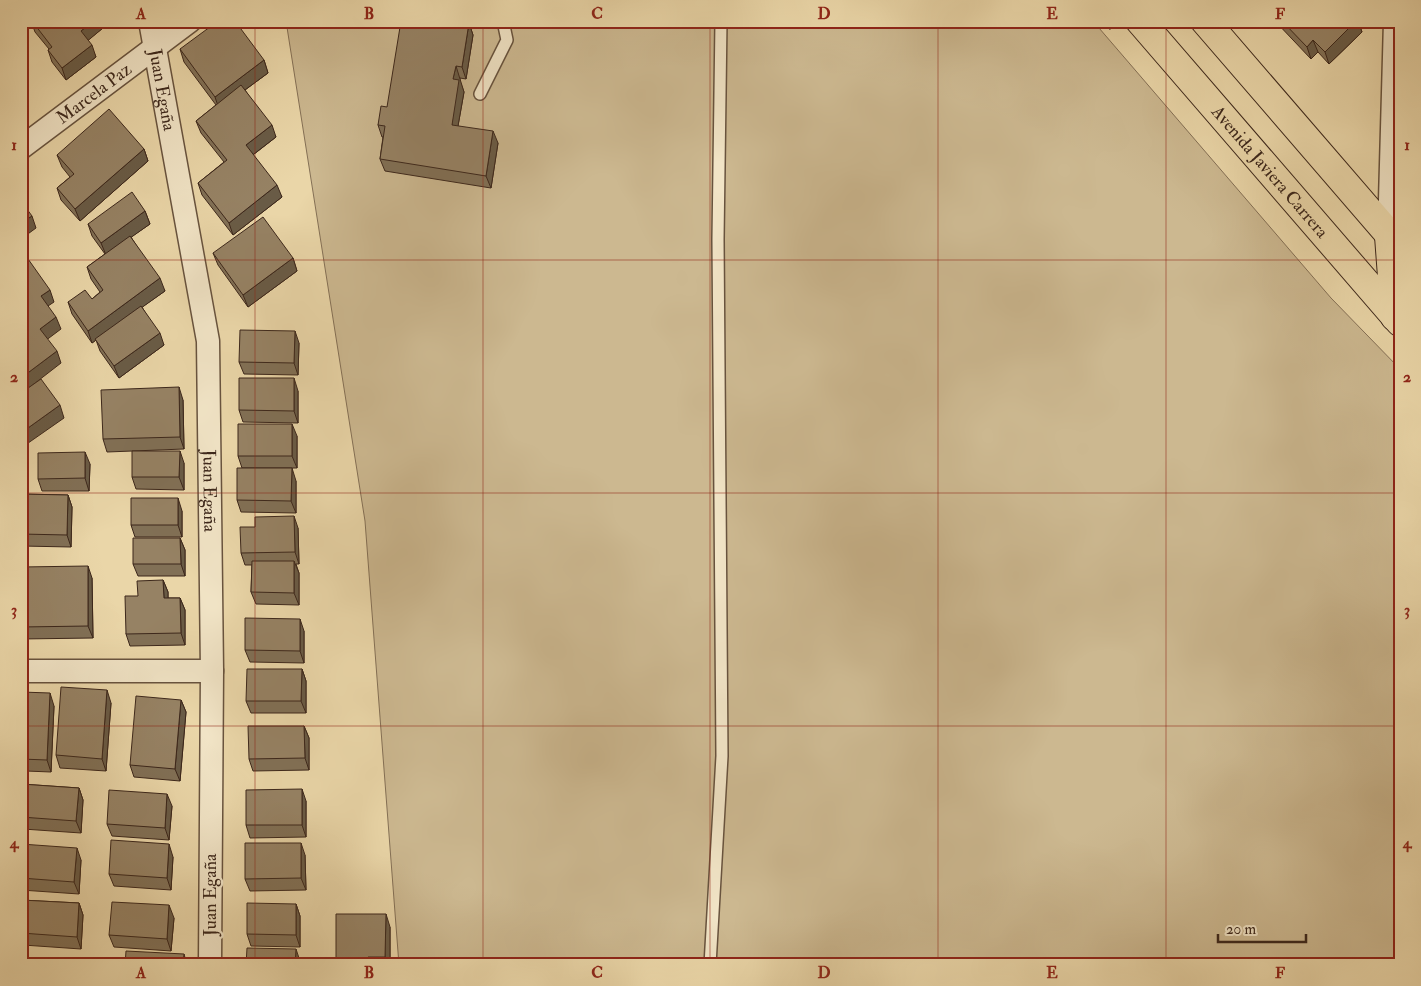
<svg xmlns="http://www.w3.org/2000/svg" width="1421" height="986" font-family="'IM FELL Double Pica',serif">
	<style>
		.grass { fill: #ccb890; stroke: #847056 }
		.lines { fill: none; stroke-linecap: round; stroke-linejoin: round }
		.lane-casing { stroke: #68533e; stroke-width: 14 }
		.street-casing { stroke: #68533e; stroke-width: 25 }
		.primary-casing { stroke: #3c271b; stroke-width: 30 }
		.path { stroke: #3c271b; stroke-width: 3; stroke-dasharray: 4 2.5; stroke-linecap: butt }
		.lane { stroke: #f1e4c6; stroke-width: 11 }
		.street { stroke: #f1e4c6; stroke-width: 22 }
		.primary { stroke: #ead6a8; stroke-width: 28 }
		.wall { fill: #817056; stroke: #3c271b }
		.shaded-wall { fill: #695b46; stroke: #3c271b }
		.building { fill: #968264; stroke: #3c271b }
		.grid { fill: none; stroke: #8f2418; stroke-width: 1; stroke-opacity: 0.55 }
		.labels { text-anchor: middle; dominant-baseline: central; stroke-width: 4.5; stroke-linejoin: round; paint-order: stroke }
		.street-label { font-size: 18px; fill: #3c271b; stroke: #f1e4c6 }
		.neatline { fill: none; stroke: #8f2418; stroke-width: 2 }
		.grid-label { font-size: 16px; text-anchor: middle; font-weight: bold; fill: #8f2418 }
	</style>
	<rect width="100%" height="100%" fill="#ead6a8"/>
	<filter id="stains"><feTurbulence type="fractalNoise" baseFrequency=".004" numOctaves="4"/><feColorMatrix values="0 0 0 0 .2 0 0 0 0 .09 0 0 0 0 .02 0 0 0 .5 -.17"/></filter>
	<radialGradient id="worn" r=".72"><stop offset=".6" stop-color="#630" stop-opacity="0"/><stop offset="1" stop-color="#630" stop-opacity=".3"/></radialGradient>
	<path class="grass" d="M286,21H1093L1331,298L1400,369V965H399L365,521Z"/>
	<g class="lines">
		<g class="lane-casing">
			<path id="lane" d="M480,94L507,40L503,21
				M710,965L722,756L718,239L721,21"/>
		</g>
		<g class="street-casing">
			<g id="street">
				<path id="s1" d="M150,21L208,341L212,671L210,965"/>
				<path id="s2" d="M21,148L190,21"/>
				<path d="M1389,236L1395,21"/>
				<path d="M21,671H212"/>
			</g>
		</g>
		<g class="primary-casing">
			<g id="primary">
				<path id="s3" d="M1140,21L1400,322"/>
				<path d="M1205,21L1400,247"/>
				<path d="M1389,236L1395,317"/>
			</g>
		</g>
		<path class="path" d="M1105,21L1111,29"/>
		<use href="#lane" class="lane"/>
		<use href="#street" class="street"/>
		<use href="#primary" class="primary"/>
	</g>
	<path class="wall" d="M31,21H101L103,28L88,40L96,57L66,80L52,62L48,50L49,49L35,32Z
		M1275,21H1358L1362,32L1329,64L1318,52L1311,59Z
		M469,23L473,35L466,79L460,78V81L464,92L458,126L498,143L491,188L385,171L380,159L383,137H382L378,125L387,107Z
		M180,49L264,60L268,73L245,90L276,137L253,155L282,197L233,235L202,195L198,183L224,162L201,133L196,121L216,105L184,62Z
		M144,149L148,161L80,221L61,200L57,188L70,177L62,167L57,155Z
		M145,211L150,224L131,237L165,291L142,307L164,345L119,378L100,351L96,340L92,343L72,314L68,302L92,299L100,292L91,279L87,267L105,254L92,236L88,224Z
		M213,253L293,258L297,271L248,307L218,265Z
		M299,343L298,375L244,374L239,362Z
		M298,391V423L243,422L239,410Z
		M183,400L184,449L107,452L103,439Z
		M297,436V468H242L238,456Z
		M184,463V490L136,489L132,477Z
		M90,464L89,491H42L38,479Z
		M296,481V513L241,512L237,500Z
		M21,494L68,495L72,507L71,547L22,546Z
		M182,511V537H135L131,525Z
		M298,528L299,564H296L299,573V605L256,604L251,592L252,565H245L241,553Z
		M180,538L185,550V576H138L133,564Z
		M21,567L92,578L93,638L21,639Z
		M163,580L168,592V598H180L185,610V645L130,646L126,634L138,596Z
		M304,631V663L250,662L245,650Z
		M302,669L306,681V713H251L246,701Z
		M21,692L54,706L51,772L26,771L21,759L22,737H21Z
		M181,700L186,712L180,781L134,777L130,765Z
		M111,703L106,771L60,768L56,755Z
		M304,726L309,738V770L253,771L249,759Z
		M21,784L79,788L83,800L81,833L23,829L21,824Z
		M306,801V837L250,838L246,825Z
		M172,806L169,840L112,836L107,824Z
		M21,844L81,860L79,894L21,890Z
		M305,855L306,890L250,891L245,879Z
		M173,857L171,890L114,886L109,874Z
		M21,900L79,903L83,915L81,949L23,945L21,939Z
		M296,904L300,916V947L251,946L247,934Z
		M174,918L171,951L114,947L109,935Z
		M390,927V965H336Z"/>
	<path class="shaded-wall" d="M93,21H101L103,28L85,43L81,31Z
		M1356,21H1358L1362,32L1329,64L1325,52Z
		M469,23L473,35L466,79L462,67Z
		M1313,40L1318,52L1311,59L1307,47Z
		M92,45L96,57L66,80L62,68Z
		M264,60L268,73L219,109L215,97Z
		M456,66L464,92L456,137L452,125L453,79Z
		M272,125L276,137L250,157L246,145Z
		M493,131L498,143L491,188L486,176Z
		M144,149L148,161L80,221L75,209Z
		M277,185L282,197L233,235L229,223Z
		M145,211L150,224L106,255L101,243Z
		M32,216L36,228L21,239V223Z
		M293,258L297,271L248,307L243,295Z
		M160,278L165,291L92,343L88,331Z
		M50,290L54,302L45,308L41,296Z
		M56,317L61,329L45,341L40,329Z
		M295,331L299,343L298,375L294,363Z
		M160,333L164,345L119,378L114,366Z
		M57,351L61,363L21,394V378Z
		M294,378L298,391V423L294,411Z
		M179,387L183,400L184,449L180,437Z
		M60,405L64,418L21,448V433Z
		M292,424L297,436V468L292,456Z
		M180,451L184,463V490L179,477Z
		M85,452L90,464L89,491L85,478Z
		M292,468L296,481V513L291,501Z
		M68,495L72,507L71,547L67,535Z
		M178,498L182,511V537L178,525Z
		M294,516L298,528L299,564L295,552Z
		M180,538L185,550V576L181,564Z
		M294,561L299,573V605L294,593Z
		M88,566L92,578L93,638L88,626Z
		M163,580L168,592V610L164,598Z
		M180,598L185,610V645L181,633Z
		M300,619L304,631V663L300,651Z
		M302,669L306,681V713L301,701Z
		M107,690L111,703L106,771L102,759Z
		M50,693L54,706L51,772L47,760Z
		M181,700L186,712L180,781L175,769Z
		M304,726L309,738V770L305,758Z
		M79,788L83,800L81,833L76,821Z
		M302,789L306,801V837L302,825Z
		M167,794L172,806L169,840L165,828Z
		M301,843L305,855L306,890L301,878Z
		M169,844L173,857L171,890L167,878Z
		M77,848L81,860L79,894L74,882Z
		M79,903L83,915L81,949L77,937Z
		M296,904L300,916V947L296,935Z
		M169,905L174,918L171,951L167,939Z
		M386,914L390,927V965H388L385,957Z
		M296,949L300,961V965H295Z
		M184,954L187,965H183Z
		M368,957L371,965H368Z"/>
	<path class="building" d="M32,21H93L81,31L92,45L62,68L48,50L52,47Z
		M218,21H235L264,60L215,97L180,49Z
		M401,21H457L469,23L462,67L456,66L453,79L459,80L452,125L493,131L486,176L380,159L385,126L378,125L381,106L387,107Z
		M1282,21H1356L1325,52L1313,40L1307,47Z
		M241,85L272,125L246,145L277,185L229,223L198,183L227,160L196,121Z
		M109,109L144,149L75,209L57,188L74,174L57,155Z
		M132,192L145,211L101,243L88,224Z
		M21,201L32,216L21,223Z
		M263,217L293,258L243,295L213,253Z
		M130,236L160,278L88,331L68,302L85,290L92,299L103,290L87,267Z
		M21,249L50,290L41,296L56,317L40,329L57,351L21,378V312L29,305L21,311Z
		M141,306L160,333L114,366L95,339Z
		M240,330L295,331L294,363L239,362Z
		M239,378H294V411L239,410Z
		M41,379L60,405L21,433V393Z
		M179,387L180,437L103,439L101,390Z
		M238,424H292V456H238Z
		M132,451H180L179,477H132Z
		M85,452V478L38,479V453Z
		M237,468H292L291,501L237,500Z
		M21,494L68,495L67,535L21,534Z
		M131,498H178V525H131Z
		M294,516L295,552L241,553L240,527H255V517Z
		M133,538H180L181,564H133Z
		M252,561H294V593L251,592Z
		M88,566V626L21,627V567Z
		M163,580L164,598H180L181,633L126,634L125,596H138L137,581Z
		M245,618L300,619V651L245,650Z
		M247,669H302L301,701H246Z
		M61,687L107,690L102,759L56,755Z
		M21,692L50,693L47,760L21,759L23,725H21Z
		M136,696L181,700L175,769L130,765Z
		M248,726H304L305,758L249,759Z
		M21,784L79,788L76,821L21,817Z
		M302,789V825H246V790Z
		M109,790L167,794L165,828L107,824Z
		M111,840L169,844L167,878L109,874Z
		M245,843H301V878L245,879Z
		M21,844L77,848L74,882L21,878Z
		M21,900L79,903L77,937L21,933Z
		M112,902L169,905L167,939L109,935Z
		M247,903L296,904V935L247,934Z
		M336,914H386L385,957H368V965H336Z
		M247,948L296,949L295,965H246Z
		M126,951L184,954L183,965H125Z
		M21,959L74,962L73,965H21Z"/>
	<path class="grid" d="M255,21V965M483,21V965M710,21V965M938,21V965M1166,21V965M21,260H1400M21,493H1400M21,726H1400"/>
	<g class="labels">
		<g class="street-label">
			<text stroke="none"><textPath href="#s1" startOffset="70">Juan Egaña</textPath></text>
			<text stroke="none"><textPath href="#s2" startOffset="91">Marcela Paz</textPath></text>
			<text stroke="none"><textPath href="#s3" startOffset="199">Avenida Javiera Carrera</textPath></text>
			<text stroke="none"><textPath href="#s1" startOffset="475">Juan Egaña</textPath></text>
			<text transform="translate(210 895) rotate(-90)">Juan Egaña</text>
		</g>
	</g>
	<rect width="1421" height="986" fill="none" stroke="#ead6a8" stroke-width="55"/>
	<path d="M1218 934v8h88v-8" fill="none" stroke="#3c271b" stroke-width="2.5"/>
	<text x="1226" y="934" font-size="15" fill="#3c271b" stroke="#f1e4c6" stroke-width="4" paint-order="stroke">20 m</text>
	<rect x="28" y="28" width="1366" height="930" class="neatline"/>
	<g class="grid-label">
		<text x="141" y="19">A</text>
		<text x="369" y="19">B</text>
		<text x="597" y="19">C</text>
		<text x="824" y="19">D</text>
		<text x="1052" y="19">E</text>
		<text x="1280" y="19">F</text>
		<text x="14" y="150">1</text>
		<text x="1407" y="150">1</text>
		<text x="14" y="382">2</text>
		<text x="1407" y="382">2</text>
		<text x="14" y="615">3</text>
		<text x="1407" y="615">3</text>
		<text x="14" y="848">4</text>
		<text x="1407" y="848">4</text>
		<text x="141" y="978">A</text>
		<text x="369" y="978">B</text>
		<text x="597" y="978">C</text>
		<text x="824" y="978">D</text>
		<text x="1052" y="978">E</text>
		<text x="1280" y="978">F</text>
	</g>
	<rect width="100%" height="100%" filter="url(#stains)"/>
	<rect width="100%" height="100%" fill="url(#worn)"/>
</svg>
